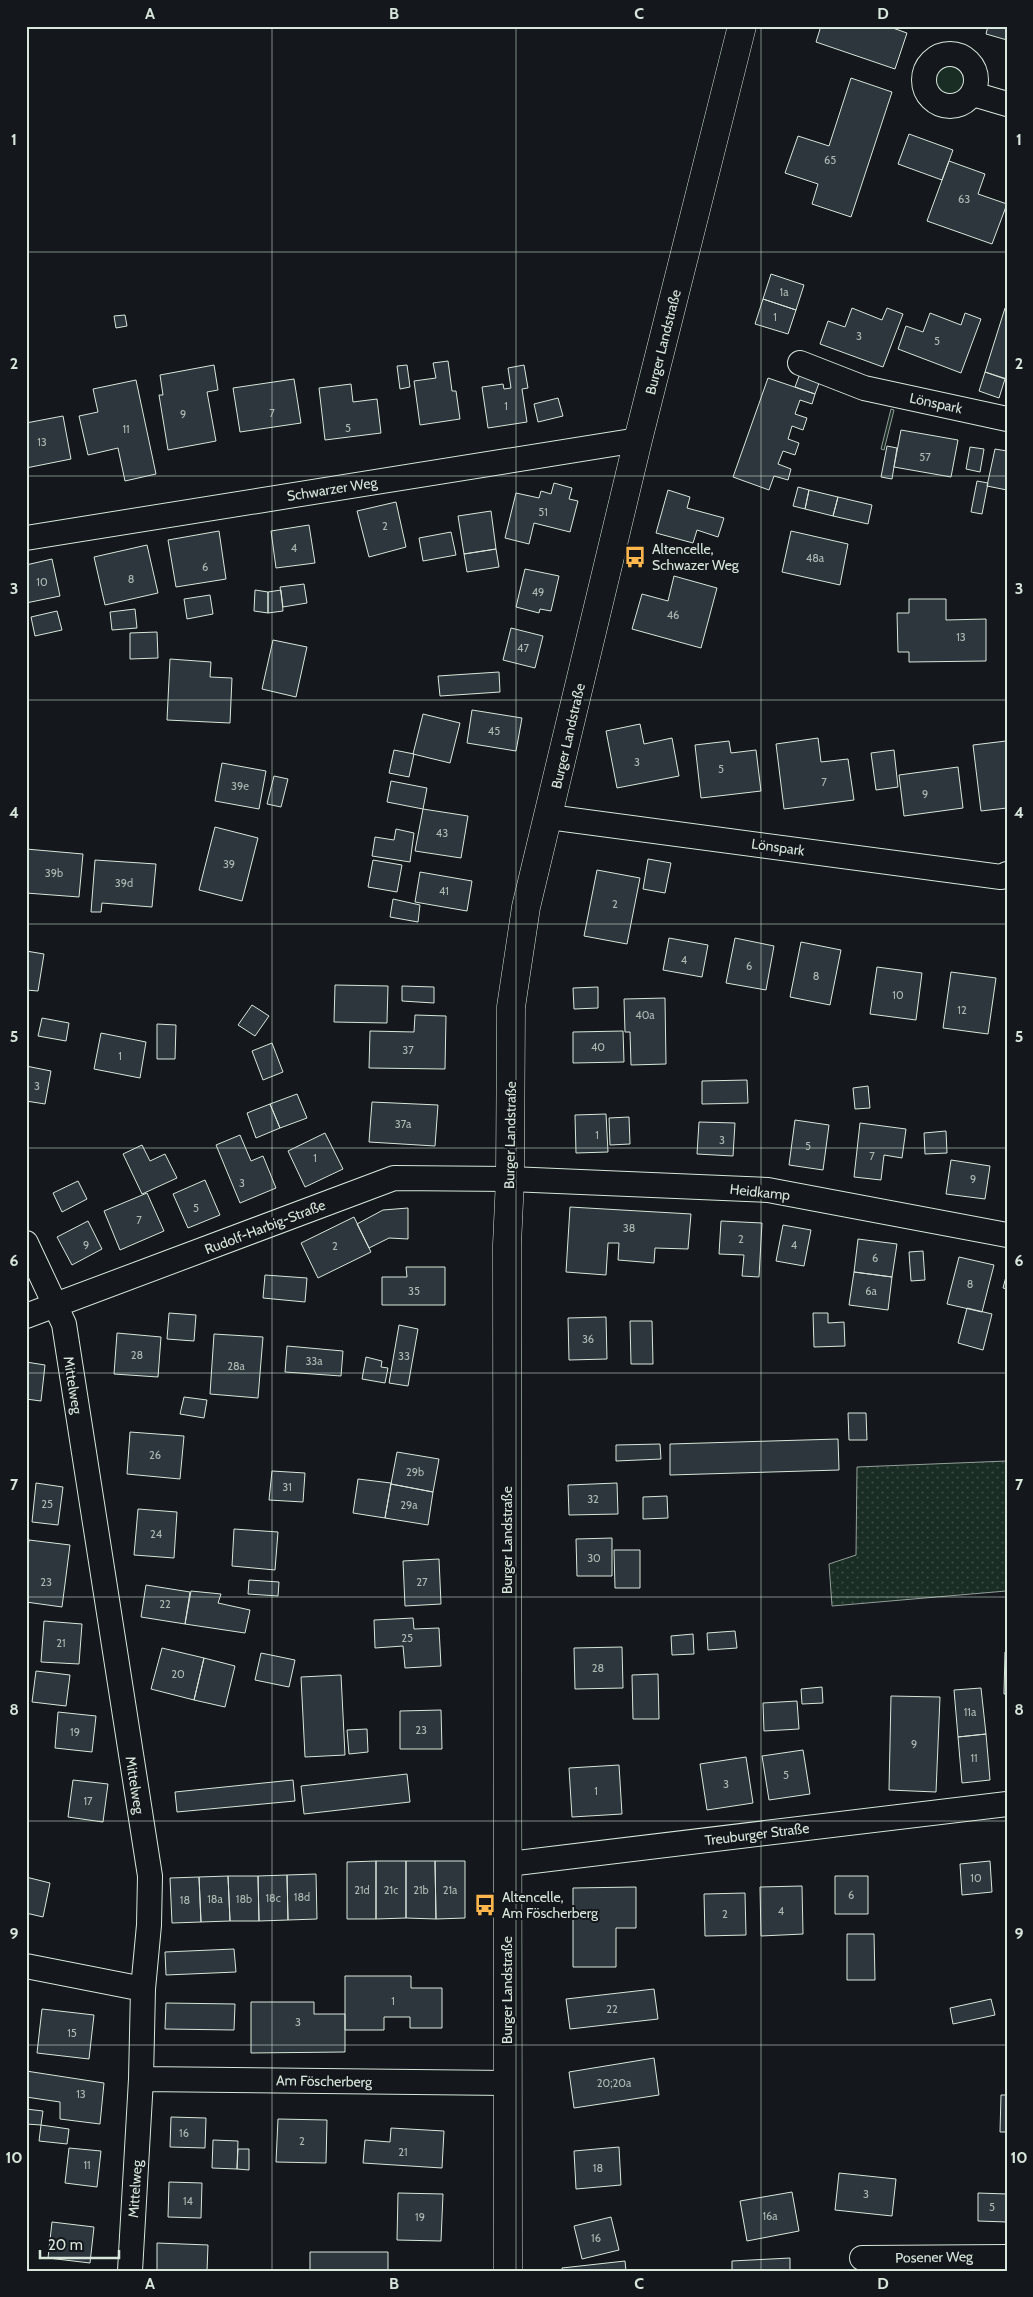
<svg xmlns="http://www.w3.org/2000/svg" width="1033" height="2297" font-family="Cabin,sans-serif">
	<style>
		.green { fill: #1a2d24; stroke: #939e99 }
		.park { fill: url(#park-dots); stroke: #939e99 }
		.building { fill: #2c363c; stroke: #d8e6dc }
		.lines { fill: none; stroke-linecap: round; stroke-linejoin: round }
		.street-casing { stroke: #d8e6dc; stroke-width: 26 }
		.secondary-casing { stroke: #d8e6dc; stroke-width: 29 }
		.street { stroke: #14181c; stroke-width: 24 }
		.secondary { stroke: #14181c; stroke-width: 28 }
		.grid { fill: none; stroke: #d8e6dc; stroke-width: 1; stroke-opacity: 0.55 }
		.labels { text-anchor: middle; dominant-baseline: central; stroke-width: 4; stroke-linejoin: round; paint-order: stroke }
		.number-label { font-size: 11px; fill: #adbab4 }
		.street-label { font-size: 14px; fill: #d8e6dc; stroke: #14181c }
		.poi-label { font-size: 14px; fill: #d8e6dc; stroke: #14181c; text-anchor: start }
		.neatline { fill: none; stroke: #d8e6dc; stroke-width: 2 }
		.grid-label { font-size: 16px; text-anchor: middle; font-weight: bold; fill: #d8e6dc }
	</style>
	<defs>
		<pattern id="park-dots" width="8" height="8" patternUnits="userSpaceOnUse" patternTransform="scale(1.25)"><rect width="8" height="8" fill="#1a2d24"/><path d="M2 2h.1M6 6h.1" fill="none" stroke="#3b4b43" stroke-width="1.8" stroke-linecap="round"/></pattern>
	</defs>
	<rect width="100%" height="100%" fill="#14181c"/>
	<path class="green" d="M934 81a15 15 0 1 1 30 0a15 15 0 1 1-30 0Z
		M891,409L894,410L884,450L881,449Z"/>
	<path class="park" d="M1007,1461L1006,1591L832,1606L829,1564L856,1555L857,1467Z"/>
	<path class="building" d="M821,26H887L907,33L895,69L816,42Z
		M988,26H1007V40L986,34Z
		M851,78L892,92L851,217L812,204L818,184L785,173L798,136L829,146Z
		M909,134L953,150L942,180L898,164Z
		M949,161L985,174L978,194L1007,204L992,244L927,221Z
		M771,274L804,285L796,310L763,299Z
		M763,299L796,310L788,334L755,324Z
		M852,308L882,320L887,308L903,314L883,367L820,344L828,321L845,327Z
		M1005,308H1007V379L985,372Z
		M930,313L961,325L965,313L981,319L961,373L898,349L906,326L923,332Z
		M125,315L127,326L116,328L114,316Z
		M448,361L452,391H456L460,419L420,425L414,381L436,378L433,363Z
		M214,365L218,390L207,392L216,441L168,450L159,395H163L160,375Z
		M407,365L410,387L400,389L397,366Z
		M524,365L528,388L522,389L527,422L488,428L482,387L503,384L504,389L511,388L508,368Z
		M802,368L822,375L815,394L795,387Z
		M985,372L1005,379L999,398L979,391Z
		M768,378L815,394L812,404L800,400L795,414L807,418L803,430L792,426L788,439L799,443L795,455L783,451L778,464L791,469L788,480L774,476L769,490L733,477Z
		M294,379L301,423L240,432L233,388Z
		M136,380L156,474L125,481L118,448L88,455L79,416L98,412L93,389Z
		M351,384L353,402L377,399L381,433L325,440L319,388Z
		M558,398L563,416L538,422L534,404Z
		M63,416L71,459L26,468V423Z
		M901,430L958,440L951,477L894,467Z
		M887,446L897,448L892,479L881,477Z
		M970,447L984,449L980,472L966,469Z
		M995,449L1007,451V490L987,486Z
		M977,481L988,483L982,514L971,512Z
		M554,483L572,488L569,499L578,501L570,532L534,523L529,544L505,538L516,493L539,498L541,491L551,494Z
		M798,487L809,490L805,509L793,506Z
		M668,490L690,497L687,508L724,518L718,537L697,530L693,543L656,533Z
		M809,490L838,497L833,516L805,509Z
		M838,497L872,505L868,524L833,516Z
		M396,502L406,547L369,557L357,511Z
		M491,511L496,549L464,554L458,516Z
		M309,525L315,563L276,568L271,531Z
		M219,531L226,579L176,587L168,540Z
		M791,531L848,544L840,585L782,572Z
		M451,532L456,555L423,561L419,538Z
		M147,545L158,593L105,605L94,557Z
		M496,549L499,567L467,572L464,554Z
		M52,559L60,596L26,603V565Z
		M525,569L559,576L551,611L540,609L539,613L516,607Z
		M674,576L717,588L701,648L632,629L642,594L668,601Z
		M304,584L307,603L283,607L280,587Z
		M255,590L268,592V613L254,611Z
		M281,590L283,611L268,613V592Z
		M210,595L213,614L187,619L184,599Z
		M909,599H946V620L986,619V661L909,662V652H898L897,613H909Z
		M135,609L137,628L112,630L110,612Z
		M57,611L62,630L35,636L31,617Z
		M511,628L543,636L535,668L503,660Z
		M157,632L158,658L130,659V633Z
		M273,640L307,647L296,697L262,689Z
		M170,659L211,662L210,677L232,678L230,723L167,720Z
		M499,672L500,692L440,696L438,676Z
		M472,710L522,718L516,751L467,743Z
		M423,714L460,723L450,763L413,754Z
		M640,724L644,744L672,738L679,776L617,788L606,731Z
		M818,738L821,762L848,759L854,800L784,809L776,744Z
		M729,741L731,753L756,750L761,791L701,798L695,745Z
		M1006,741L1007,808L981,811L973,745Z
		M394,750L414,754L409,777L389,773Z
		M894,750L898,787L876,790L871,753Z
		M222,763L266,771L259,809L215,801Z
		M958,767L963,808L904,816L899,775Z
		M274,776L288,779L281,807L267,804Z
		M391,781L427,788L423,809L387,802Z
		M423,809L468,816L461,858L415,851Z
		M215,827L258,838L242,901L199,890Z
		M396,829L414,833L410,862L372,856L375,837L394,840Z
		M26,849L83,854L79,897L26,893Z
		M648,859L671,863L665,893L643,889Z
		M95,860L156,864L152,907L102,903L101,912H91Z
		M373,860L402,865L397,892L368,887Z
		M597,870L640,878L627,944L584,936Z
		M420,872L472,881L467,911L415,902Z
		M393,899L420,905L418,922L390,917Z
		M669,938L708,945L702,977L663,970Z
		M735,938L774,946L766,990L726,983Z
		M801,942L841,950L830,1005L790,997Z
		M26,951L44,954L38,991L26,990Z
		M877,967L922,973L916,1020L870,1014Z
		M951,972L996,978L988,1034L943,1028Z
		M335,985L388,986L387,1023L334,1022Z
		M402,986L434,987V1003L402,1001Z
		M598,987V1008L574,1009L573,988Z
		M665,998L666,1064L631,1065L630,1032H625L624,999Z
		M252,1005L269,1016L255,1036L238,1025Z
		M415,1015L446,1016L445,1069L369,1068L370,1031L414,1032Z
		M42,1018L69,1023L66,1041L38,1036Z
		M157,1024L176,1025L175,1059H157Z
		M623,1031L624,1062L573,1063V1032Z
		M101,1033L146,1042L140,1078L94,1069Z
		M272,1043L283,1072L263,1080L252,1051Z
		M26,1066L51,1071L45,1104L26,1101Z
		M747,1080L748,1103L702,1104V1081Z
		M868,1086L870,1108L855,1109L853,1088Z
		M297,1094L307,1118L280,1128L270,1104Z
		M372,1102L438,1105L435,1146L369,1142Z
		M270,1104L280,1128L256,1138L247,1113Z
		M606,1114L608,1152L576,1153L575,1115Z
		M629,1117L630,1144L610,1145L609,1118Z
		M795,1120L829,1125L823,1170L789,1165Z
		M699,1122L735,1123L733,1156L697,1154Z
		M860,1123L906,1129L902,1158L884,1155L881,1180L854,1177Z
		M946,1131L947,1153L925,1154L924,1133Z
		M325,1133L343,1169L305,1187L288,1151Z
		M240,1135L251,1161L263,1156L276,1188L240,1203L216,1145Z
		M142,1145L150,1161L165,1154L177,1178L142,1194L123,1154Z
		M951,1160L990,1166L985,1199L946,1194Z
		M205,1180L220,1215L188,1228L173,1194Z
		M78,1181L87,1199L62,1212L53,1193Z
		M147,1193L164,1231L120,1250L104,1211Z
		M570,1207L691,1214L688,1249L655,1248L654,1263L618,1260L619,1243H608L606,1275L566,1272Z
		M408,1208V1239L389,1238L369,1248L357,1224L383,1210Z
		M354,1217L371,1252L318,1278L301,1243Z
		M88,1221L102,1249L72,1265L57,1237Z
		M721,1221L762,1223L759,1277L742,1276L744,1255L719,1254Z
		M783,1225L811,1230L804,1266L776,1261Z
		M858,1239L897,1244L892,1277L854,1272Z
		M923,1251L925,1280L911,1281L909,1252Z
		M959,1257L994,1265L982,1312L947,1304Z
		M406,1267H445V1305H382V1277H407Z
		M854,1272L892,1277L888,1310L849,1305Z
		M1007,1273V1289L1003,1288Z
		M265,1275L307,1278L305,1302L263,1298Z
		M967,1308L992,1314L983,1350L958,1343Z
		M169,1313L196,1315L194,1341L167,1339Z
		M813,1313H828V1323L844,1322L845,1346L814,1347Z
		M606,1317L607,1359L569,1360L568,1318Z
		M630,1321H652L653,1364H631Z
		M399,1325L418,1329L408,1386L389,1383Z
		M117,1333L161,1337L158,1377L114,1374Z
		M214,1334L263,1337L258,1398L210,1394Z
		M287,1346L343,1351L341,1376L285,1372Z
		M366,1357L382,1361L381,1367L388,1368L385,1383L362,1379Z
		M26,1362L45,1365L41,1401L26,1399Z
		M184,1397L207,1400L204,1418L180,1414Z
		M848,1413H866L867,1440H849Z
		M130,1432L184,1436L180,1479L127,1474Z
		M838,1439L839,1470L670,1475V1444Z
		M660,1444L661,1459L616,1461V1445Z
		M397,1452L439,1459L433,1492L391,1484Z
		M272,1471L305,1473L303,1502L269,1500Z
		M358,1479L391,1483L385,1518L353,1513Z
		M36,1483L63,1487L58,1525L32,1522Z
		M617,1483L618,1514L569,1515L568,1485Z
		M391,1484L433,1492L428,1525L385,1518Z
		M667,1496L668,1518L643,1519V1497Z
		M138,1509L177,1512L174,1558L134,1555Z
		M234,1529L278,1532L275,1570L232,1566Z
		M612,1538V1576H577L576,1539Z
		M29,1540L70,1545L62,1607L26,1602V1561Z
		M614,1550H640V1588H615Z
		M439,1559L441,1604L405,1606L403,1561Z
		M249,1580L279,1582L278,1596L248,1594Z
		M146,1585L190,1592L185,1624L141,1617Z
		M191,1591L221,1594L218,1603L250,1610L245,1633L185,1624Z
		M413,1618L414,1629L439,1628L441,1666L405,1668L403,1646L375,1648L374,1620Z
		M44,1621L82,1624L79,1664L41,1662Z
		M735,1631L737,1648L708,1650L707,1633Z
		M693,1634L694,1654L672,1655L671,1636Z
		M622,1647L623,1688L575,1689L574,1648Z
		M162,1648L204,1658L194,1700L151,1689Z
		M1005,1652H1007V1694H1004Z
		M261,1653L295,1660L289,1687L255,1680Z
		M204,1658L235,1666L225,1707L194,1700Z
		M36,1671L70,1675L66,1706L32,1702Z
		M658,1674L659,1719H633L632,1675Z
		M341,1675L345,1755L305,1757L301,1677Z
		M822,1687L823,1703L802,1704L801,1689Z
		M981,1688L986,1734L958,1737L954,1690Z
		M891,1696L940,1697L936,1792L889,1790Z
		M797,1701L799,1729L764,1731L763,1703Z
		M441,1710L442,1749H400V1711Z
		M58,1712L96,1716L92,1752L55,1748Z
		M367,1729L368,1752L349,1754L347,1730Z
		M986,1734L990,1780L962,1783L958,1737Z
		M803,1750L810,1794L769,1800L762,1756Z
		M746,1757L753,1803L707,1810L700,1764Z
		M619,1765L622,1814L572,1817L569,1768Z
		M407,1774L410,1802L304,1814L301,1786Z
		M73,1780L108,1784L103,1822L68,1817Z
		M293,1780L295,1801L177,1812L175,1792Z
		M376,1861V1919H347V1862Z
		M376,1861H406V1918L376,1919Z
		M406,1861H435L436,1919L406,1918Z
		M435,1861H465V1918L436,1919Z
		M990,1861L992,1892L962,1895L960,1864Z
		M316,1874L317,1919L288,1920L287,1875Z
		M287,1875L288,1920L259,1921L258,1876Z
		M228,1876L230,1921L201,1922L199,1877Z
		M228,1876H258L259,1921H230Z
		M835,1876H868V1914H835Z
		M26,1877L50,1883L43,1917L26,1913Z
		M199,1877L201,1922L172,1923L170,1878Z
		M802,1886L803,1934L761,1936L760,1887Z
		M636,1887V1928H616V1967H573V1888Z
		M745,1893L746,1935L705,1936L704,1894Z
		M847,1934H874L875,1980H847Z
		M234,1949L236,1972L166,1975L165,1952Z
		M345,1976H411V1988H442V2028H410V2017H384V2030H345Z
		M654,1989L658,2019L570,2029L566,1999Z
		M991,1999L995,2015L953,2024L950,2008Z
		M251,2002H314V2014H345V2052L251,2053Z
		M166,2003L235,2004L234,2030L165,2029Z
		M42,2009L94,2015L89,2059L37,2053Z
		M654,2058L659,2095L574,2108L569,2072Z
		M26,2071L104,2083L100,2124L60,2119V2102L26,2097Z
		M1001,2095H1007V2132H1000Z
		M26,2109L43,2111L41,2125L26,2124Z
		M171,2117L206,2118L205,2148L170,2147Z
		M278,2119L327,2120L326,2163L276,2162Z
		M41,2125L69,2129L67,2144L39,2141Z
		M391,2128L444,2131L442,2168L363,2163L365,2140L390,2142Z
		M213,2140L238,2141L237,2169L212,2168Z
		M619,2147L621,2185L576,2189L574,2151Z
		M69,2148L101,2151L97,2187L65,2183Z
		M238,2149H249V2170L237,2169Z
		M839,2173L896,2179L892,2216L835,2210Z
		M169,2182L202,2183L201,2218L168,2217Z
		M792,2192L799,2231L747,2241L740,2201Z
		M398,2193L443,2194L441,2241L397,2240Z
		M978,2193L1007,2194V2222L978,2221Z
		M611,2217L619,2250L582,2259L574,2226Z
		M52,2222L94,2227L90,2263L48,2258Z
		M157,2243L208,2245L207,2271H157Z
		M310,2252H388V2271H310Z
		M790,2258V2271H732V2261Z
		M625,2261L626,2271H562V2268Z"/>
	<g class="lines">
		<g class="street-casing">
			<path id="street" d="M924 80a26 26 0 1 1 52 0a26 26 0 1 1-52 0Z
				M973,94L1007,104
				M800,363L864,388L1007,419
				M26,538L638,440
				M549,817L1001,877L1007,874
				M26,1243L64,1324L150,1876L149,1925L143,1989L141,2079L130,2271
				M26,1316L394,1178L510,1179L768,1190L1007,1235
				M508,1864L1007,1804
				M26,1966L143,1989
				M141,2079L507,2083
				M862,2258L1007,2257"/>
		</g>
		<g class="secondary-casing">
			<path id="secondary" d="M508,2271L507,1245L510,1179L511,1007L526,907L638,440L742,26"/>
		</g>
		<use href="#street" class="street"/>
		<use href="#secondary" class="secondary"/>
	</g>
	<path class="grid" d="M272,26V2271M516,26V2271M761,26V2271M26,252H1007M26,476H1007M26,700H1007M26,924H1007M26,1148H1007M26,1373H1007M26,1597H1007M26,1821H1007M26,2045H1007"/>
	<defs>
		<g id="bus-bare" transform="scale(1.725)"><path d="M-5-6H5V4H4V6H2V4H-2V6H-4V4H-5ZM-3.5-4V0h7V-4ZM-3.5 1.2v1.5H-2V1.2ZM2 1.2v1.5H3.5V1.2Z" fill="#ffb74d" stroke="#14181c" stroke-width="2.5" paint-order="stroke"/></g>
	</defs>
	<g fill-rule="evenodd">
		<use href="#bus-bare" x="635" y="557"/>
		<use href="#bus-bare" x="485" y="1905"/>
	</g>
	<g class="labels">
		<g class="number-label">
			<text x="830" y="160">65</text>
			<text x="964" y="199">63</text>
			<text x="784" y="292">1a</text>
			<text x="775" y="317">1</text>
			<text x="859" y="336">3</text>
			<text x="937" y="341">5</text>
			<text x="506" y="406">1</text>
			<text x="272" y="413">7</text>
			<text x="183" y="414">9</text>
			<text x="348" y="428">5</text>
			<text x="126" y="429">11</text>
			<text x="42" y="442">13</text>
			<text x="925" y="457">57</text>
			<text x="543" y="512">51</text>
			<text x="385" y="526">2</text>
			<text x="294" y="548">4</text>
			<text x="815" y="558">48a</text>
			<text x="205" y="567">6</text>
			<text x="131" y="579">8</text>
			<text x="42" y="582">10</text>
			<text x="538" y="592">49</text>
			<text x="673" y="615">46</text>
			<text x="961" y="637">13</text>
			<text x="523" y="648">47</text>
			<text x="494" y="731">45</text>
			<text x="637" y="762">3</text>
			<text x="721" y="769">5</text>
			<text x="824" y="782">7</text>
			<text x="240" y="786">39e</text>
			<text x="925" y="794">9</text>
			<text x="442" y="833">43</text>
			<text x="229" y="864">39</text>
			<text x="54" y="873">39b</text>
			<text x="124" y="883">39d</text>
			<text x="444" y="891">41</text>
			<text x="615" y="904">2</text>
			<text x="684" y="960">4</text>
			<text x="749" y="966">6</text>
			<text x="816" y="976">8</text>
			<text x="898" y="995">10</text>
			<text x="962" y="1010">12</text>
			<text x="645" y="1015">40a</text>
			<text x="598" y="1047">40</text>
			<text x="408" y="1050">37</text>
			<text x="120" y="1056">1</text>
			<text x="37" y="1086">3</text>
			<text x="403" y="1124">37a</text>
			<text x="597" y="1135">1</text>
			<text x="722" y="1140">3</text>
			<text x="808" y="1146">5</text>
			<text x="872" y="1156">7</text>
			<text x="315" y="1158">1</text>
			<text x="973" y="1179">9</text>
			<text x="242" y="1183">3</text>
			<text x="196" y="1208">5</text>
			<text x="139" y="1220">7</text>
			<text x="629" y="1228">38</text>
			<text x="741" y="1239">2</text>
			<text x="86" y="1245">9</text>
			<text x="794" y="1245">4</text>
			<text x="335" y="1246">2</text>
			<text x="875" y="1258">6</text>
			<text x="970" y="1284">8</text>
			<text x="414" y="1291">35</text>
			<text x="871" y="1291">6a</text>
			<text x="588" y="1339">36</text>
			<text x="137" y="1355">28</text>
			<text x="404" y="1356">33</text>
			<text x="314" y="1361">33a</text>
			<text x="236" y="1366">28a</text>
			<text x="155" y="1455">26</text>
			<text x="415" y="1472">29b</text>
			<text x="287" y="1487">31</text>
			<text x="593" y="1499">32</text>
			<text x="47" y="1504">25</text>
			<text x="409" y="1505">29a</text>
			<text x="156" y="1534">24</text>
			<text x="594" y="1558">30</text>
			<text x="46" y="1582">23</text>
			<text x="422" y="1582">27</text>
			<text x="165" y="1604">22</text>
			<text x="407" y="1638">25</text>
			<text x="61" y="1643">21</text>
			<text x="598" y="1668">28</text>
			<text x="178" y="1674">20</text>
			<text x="970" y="1712">11a</text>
			<text x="421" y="1730">23</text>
			<text x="75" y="1732">19</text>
			<text x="914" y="1744">9</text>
			<text x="974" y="1758">11</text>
			<text x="786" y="1775">5</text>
			<text x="726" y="1784">3</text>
			<text x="596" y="1791">1</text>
			<text x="88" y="1801">17</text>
			<text x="976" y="1878">10</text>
			<text x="362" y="1890">21d</text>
			<text x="391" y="1890">21c</text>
			<text x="421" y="1890">21b</text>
			<text x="450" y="1890">21a</text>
			<text x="851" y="1895">6</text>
			<text x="302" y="1897">18d</text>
			<text x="273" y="1898">18c</text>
			<text x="215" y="1899">18a</text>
			<text x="244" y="1899">18b</text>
			<text x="185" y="1900">18</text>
			<text x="781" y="1911">4</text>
			<text x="725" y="1914">2</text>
			<text x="393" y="2001">1</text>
			<text x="612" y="2009">22</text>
			<text x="298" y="2022">3</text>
			<text x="72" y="2033">15</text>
			<text x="614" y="2083">20;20a</text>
			<text x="81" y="2094">13</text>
			<text x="184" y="2133">16</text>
			<text x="302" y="2141">2</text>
			<text x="403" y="2152">21</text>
			<text x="87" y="2165">11</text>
			<text x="598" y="2168">18</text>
			<text x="866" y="2194">3</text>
			<text x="188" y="2201">14</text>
			<text x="992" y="2207">5</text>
			<text x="770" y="2216">16a</text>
			<text x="420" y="2217">19</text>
			<text x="596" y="2238">16</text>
		</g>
		<g class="street-label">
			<text transform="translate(663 342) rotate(-76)">Burger Landstraße</text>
			<text transform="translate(936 403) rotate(12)">Lönspark</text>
			<text transform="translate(332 489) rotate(-9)">Schwarzer Weg</text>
			<text transform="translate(568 736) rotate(-77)">Burger Landstraße</text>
			<text transform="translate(778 847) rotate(8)">Lönspark</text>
			<text transform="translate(510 1135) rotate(-89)">Burger Landstraße</text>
			<text transform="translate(760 1192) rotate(6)">Heidkamp</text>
			<text transform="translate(265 1227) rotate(-21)">Rudolf-Harbig-Straße</text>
			<text transform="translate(73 1385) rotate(81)">Mittelweg</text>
			<text transform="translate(507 1540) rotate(-90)">Burger Landstraße</text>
			<text transform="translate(135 1785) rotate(81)">Mittelweg</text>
			<text transform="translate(757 1834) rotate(-7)">Treuburger Straße</text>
			<text transform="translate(507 1990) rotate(-90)">Burger Landstraße</text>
			<text transform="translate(324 2081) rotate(1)">Am Föscherberg</text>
			<text transform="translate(135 2189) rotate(-86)">Mittelweg</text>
			<text transform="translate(934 2257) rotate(-1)">Posener Weg</text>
		</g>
		<g class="poi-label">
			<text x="652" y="549">Altencelle,<tspan x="652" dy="16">Schwazer Weg</tspan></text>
			<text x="502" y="1897">Altencelle,<tspan x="502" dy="16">Am Föscherberg</tspan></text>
		</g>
	</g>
	<rect width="1033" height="2297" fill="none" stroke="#14181c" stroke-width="55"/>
	<path d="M40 2250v8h79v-8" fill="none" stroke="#d8e6dc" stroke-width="2.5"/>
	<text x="48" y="2250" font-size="15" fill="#d8e6dc" stroke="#14181c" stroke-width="4" paint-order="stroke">20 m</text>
	<rect x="28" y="28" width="978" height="2242" class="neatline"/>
	<g class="grid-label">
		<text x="150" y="19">A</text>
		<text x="394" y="19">B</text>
		<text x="639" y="19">C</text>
		<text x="883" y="19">D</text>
		<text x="14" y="145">1</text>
		<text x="1019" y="145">1</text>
		<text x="14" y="369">2</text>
		<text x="1019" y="369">2</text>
		<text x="14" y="594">3</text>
		<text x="1019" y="594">3</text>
		<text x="14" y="818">4</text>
		<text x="1019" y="818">4</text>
		<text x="14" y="1042">5</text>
		<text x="1019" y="1042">5</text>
		<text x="14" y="1266">6</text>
		<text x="1019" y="1266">6</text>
		<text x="14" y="1490">7</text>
		<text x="1019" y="1490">7</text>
		<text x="14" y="1715">8</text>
		<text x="1019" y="1715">8</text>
		<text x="14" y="1939">9</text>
		<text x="1019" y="1939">9</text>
		<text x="14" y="2163">10</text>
		<text x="1019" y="2163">10</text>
		<text x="150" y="2289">A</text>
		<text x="394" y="2289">B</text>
		<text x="639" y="2289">C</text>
		<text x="883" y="2289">D</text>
	</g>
</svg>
